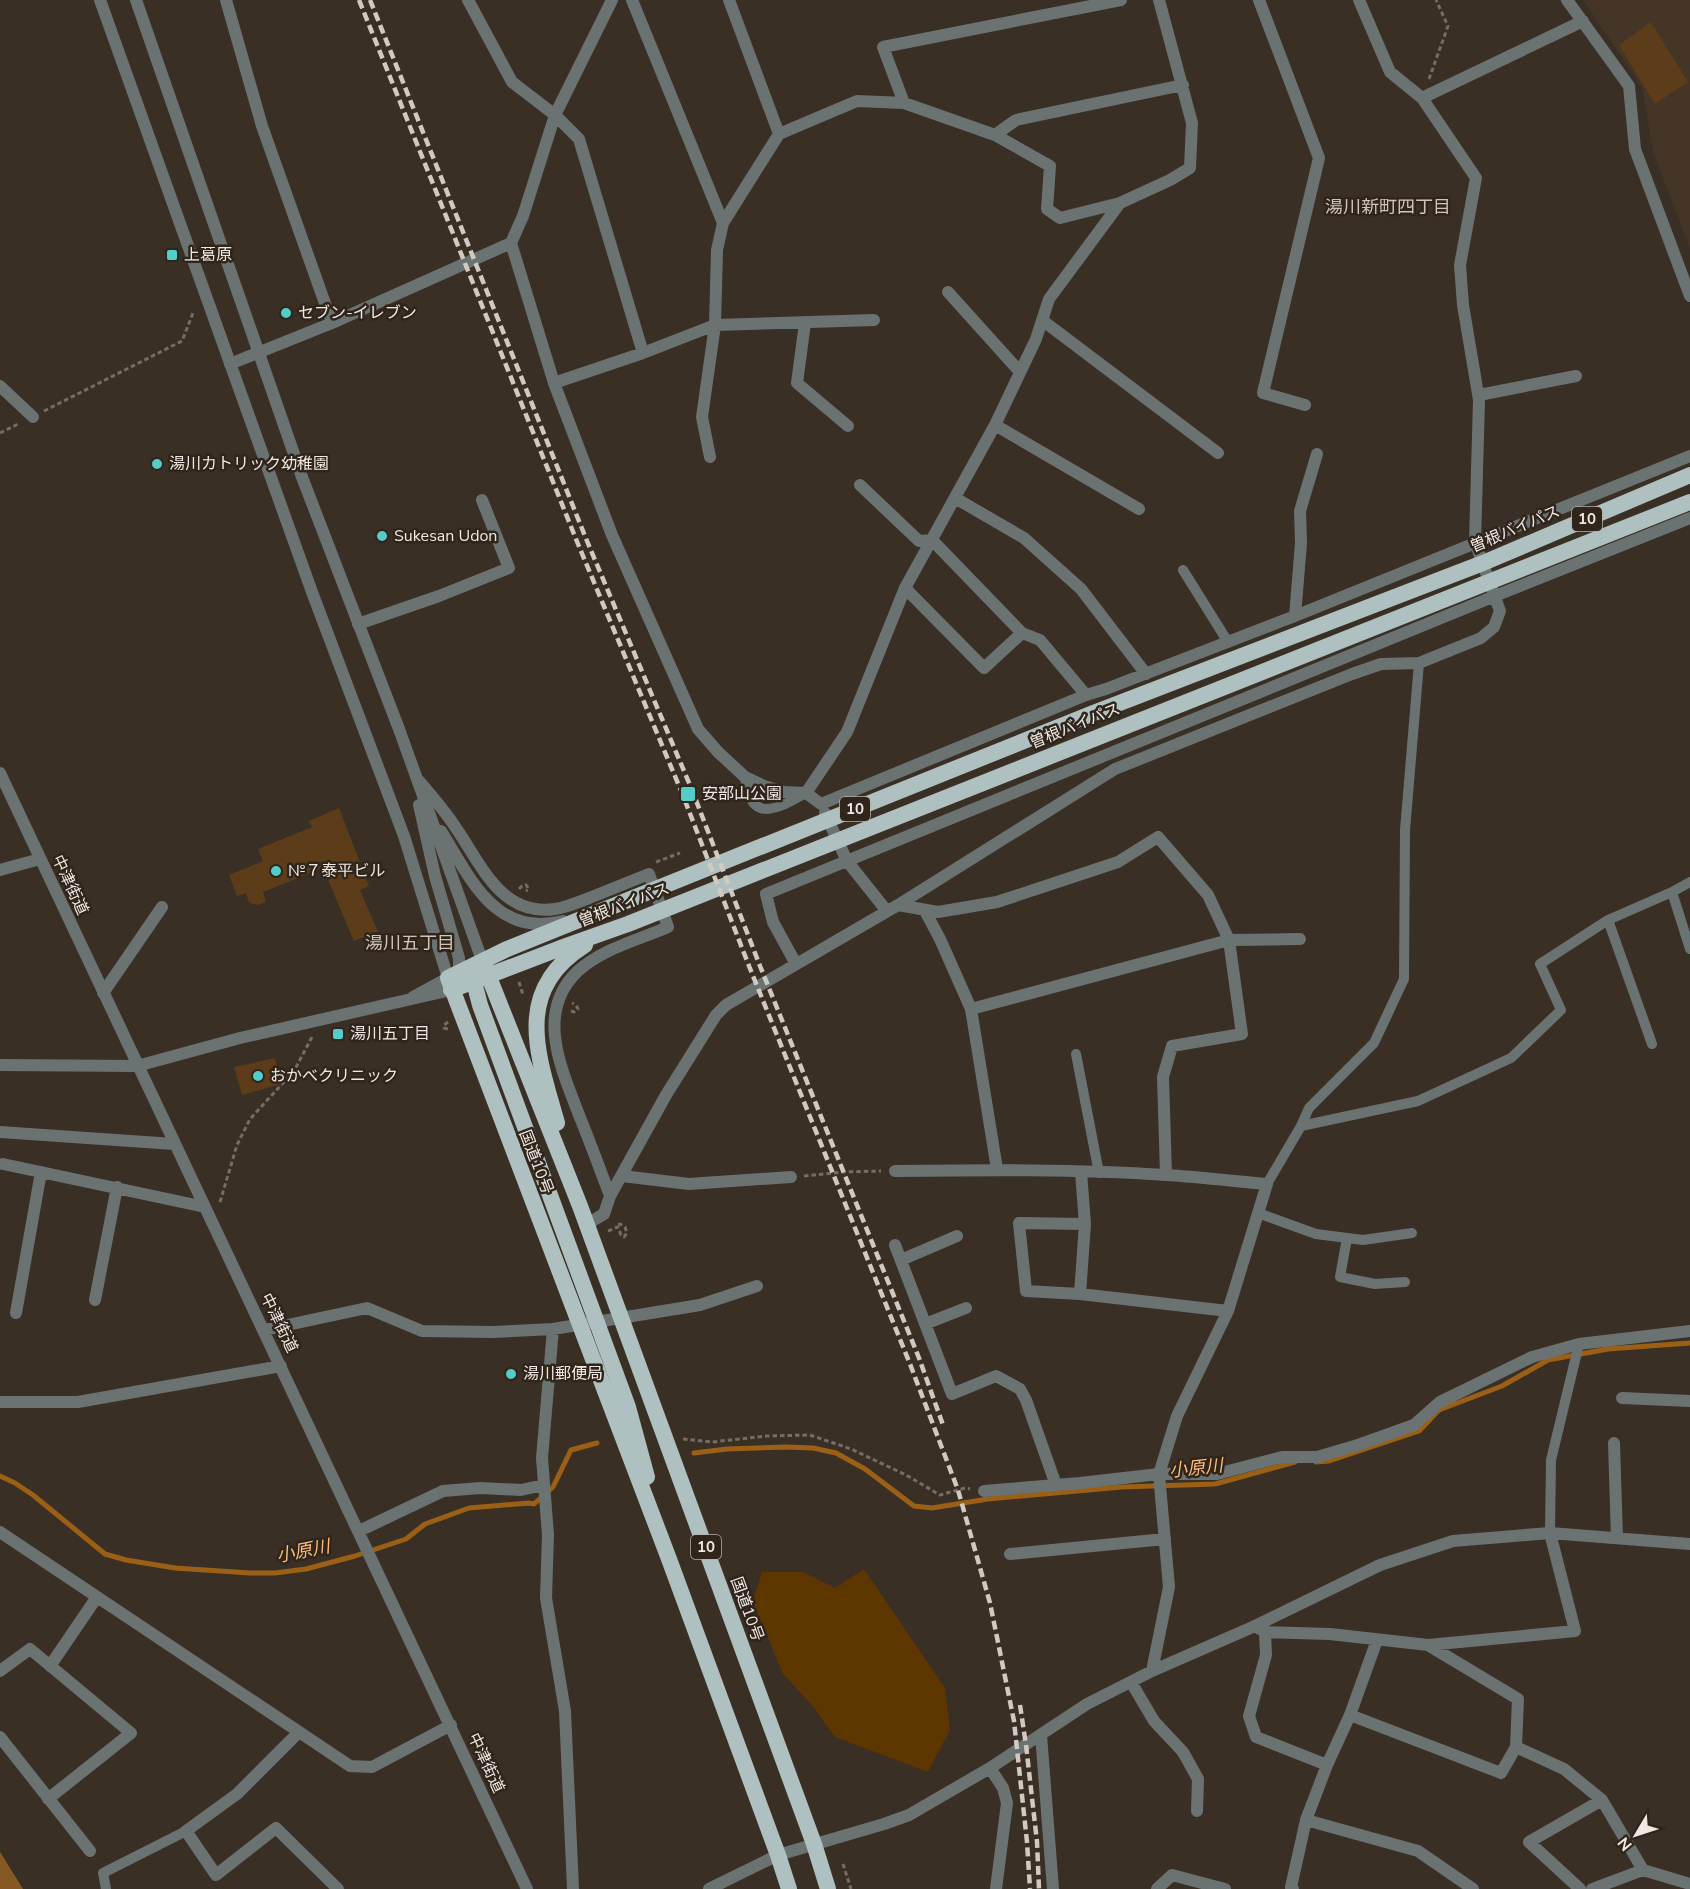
<svg xmlns="http://www.w3.org/2000/svg" width="1690" height="1889" font-family="'Nunito Sans','Noto Sans JP',sans-serif">
	<style>
		.built { fill: #443526 }
		.green { fill: #5e3600 }
		.forest { fill: #865824 }
		.lines { fill: none; stroke-linecap: round; stroke-linejoin: round }
		.stream { stroke: #9b6015; stroke-width: 5 }
		.building { fill: #5d3d19 }
		.path { stroke: #766d64; stroke-width: 3; stroke-dasharray: 4.5 3; stroke-linecap: butt }
		.service { stroke: #6b7372; stroke-width: 10 }
		.minor { stroke: #6b7372; stroke-width: 12 }
		.tertiary { stroke: #6b7372; stroke-width: 12 }
		.trunk { stroke: #aec1c0; stroke-width: 16 }
		.rail { stroke: #d1c9c2; stroke-width: 4.5; stroke-dasharray: 9 4.5; stroke-linecap: butt }
		.poi-dot { fill: #53cdc9; stroke: #2f251b; stroke-width: 2 }
		.labels { text-anchor: middle; dominant-baseline: central; stroke-width: 5; stroke-linejoin: round; paint-order: stroke }
		.shield { fill: #2f251b; stroke: #b6aea7; stroke-width: 1.5 }
		.shield-label { font-size: 15px; font-weight: bold; fill: #f0e9e3 }
		.poi-label { font-size: 16px; fill: #f0e9e3; stroke: #2f251b; text-anchor: start }
		.street-label { font-size: 16px; fill: #f0e9e3; stroke: #2f251b }
		.neighbourhood-label { font-size: 18px; fill: #d1c4b7; stroke: #2f251b }
		.water-label { font-size: 18px; font-style: italic; fill: #ffbd79; stroke: #2f251b }
	</style>
	<rect width="100%" height="100%" fill="#392f25"/>
	<path class="built" d="M1583,0H1690V248L1653,152L1642,87Z"/>
	<path class="green" d="M864,1569L945,1688L950,1730L928,1772L835,1737L811,1704L783,1674L753,1601L762,1572H803L835,1588Z"/>
	<path class="forest" d="M0,1852L2,1855L23,1889H0Z"/>
	<g class="lines">
		<path class="stream" d="M694,1453L727,1449L786,1447L813,1448L836,1453L865,1469L914,1506L932,1508L988,1499L1122,1487L1215,1484L1295,1462
			M1316,1462L1329,1461L1419,1431L1439,1410L1502,1386L1548,1360L1608,1349L1690,1343
			M0,1476L15,1483L33,1495L105,1554L126,1560L175,1568L250,1573H275L306,1569L355,1556L406,1539L425,1524L469,1508L529,1503L534,1504L553,1487L571,1450L597,1443"/>
	</g>
	<path class="building" d="M1651,22L1688,82L1655,104L1619,45Z
		M339,808L369,886L360,890L378,932L354,941L323,868L263,892L266,902L258,905L249,903L246,893L237,896L229,875L263,861L258,849L312,827L309,821Z
		M275,1058L281,1084L242,1095L234,1067Z"/>
	<g class="lines">
		<path class="path" d="M1429,79L1448,26L1436,0
			M44,411L182,341L193,313
			M0,433L20,423
			M656,862L680,853
			M519,889L522,886L526,885L529,889L526,891
			M519,982L523,995
			M571,1011L574,1012L578,1009L576,1005L572,1003
			M448,1022L444,1025V1028L448,1029V1026
			M804,1176L844,1172L881,1171
			M220,1202L237,1145L250,1119L294,1071L312,1037
			M608,1231L618,1227L621,1235L624,1237L627,1233L625,1227L620,1224L615,1225
			M683,1439L712,1442L767,1436L810,1435L851,1449L906,1475L940,1495L965,1488L970,1489
			M843,1864L851,1889"/>
		<path class="service" d="M1183,570L1228,642
			M745,777C750,824 776,810 806,793
			M1672,892L1690,949
			M1608,920L1652,1044
			M1076,1054L1099,1173
			M1301,1126L1418,1101L1511,1058L1561,1010L1540,964L1608,920L1672,892L1690,882
			M1267,1184L1301,1126L1309,1108L1374,1043L1404,979L1405,830L1419,663
			M1258,1213L1316,1234L1363,1240L1412,1233
			M1347,1238L1340,1277L1375,1284L1405,1282
			M1550,1533L1551,1460L1579,1344
			M106,1889L103,1873L186,1831"/>
		<path class="minor" d="M226,0L262,126L332,323
			M468,0L512,82L555,115L579,139L643,353
			M612,0L555,115L523,216L511,243L554,383L612,535L698,729L718,752L745,777L764,786L784,792L806,793L821,804L1086,695L1106,689L1295,616L1690,456
			M632,0L723,223
			M729,0L779,134
			M1259,0L1319,158L1263,393L1305,405
			M1567,0L1629,86L1635,149L1690,296
			M1422,98L1583,21
			M904,103L883,47L1121,0
			M995,135L1016,120L1183,85
			M948,292L1020,372
			M1042,320L1218,453
			M805,323L797,383L848,426
			M230,364L332,323L511,243
			M554,383L643,353L715,325L717,250L723,223L779,134L857,101L904,103L995,135L1050,166L1047,209L1060,218L1120,203L1170,180L1190,168L1192,123L1159,0
			M0,386L33,417
			M1479,395L1576,376
			M995,425L1139,509
			M710,457L702,417L715,325L874,320
			M860,485L919,541L932,540L1022,633L984,668L905,588
			M955,498L1024,538L1081,589L1146,674
			M1295,616L1301,543L1300,511L1317,454
			M358,624L439,596L509,568L482,500
			M1022,633L1040,640L1086,695
			M0,773C173,1146 353,1516 527,1889
			M419,781C432,796 445,811 456,828C481,864 501,917 555,909C568,907 581,901 594,896C612,889 631,881 649,874L668,927C638,940 602,949 578,971C534,1012 562,1070 579,1115C590,1142 600,1169 610,1196
			M806,793L847,732L905,588L995,425L1036,339L1049,299L1120,203
			M825,813L847,861L886,910
			M0,870L40,859
			M898,905L938,912L997,902L1118,862L1158,837L1208,895L1229,940L1300,939
			M925,911L940,939L971,1009
			M796,964L773,922L766,894L1495,596L1690,518
			M103,993L162,907
			M0,1132L174,1144
			M3,1164L205,1207
			M997,1169L971,1009L1229,940L1242,1034L1172,1046L1163,1077L1166,1175
			M895,1171C985,1170 1076,1169 1166,1175C1199,1177 1233,1181 1267,1184L1228,1311L1177,1416L1159,1474L1169,1587L1152,1671
			M1081,1172L1085,1224L1080,1294L1228,1311
			M622,1176L689,1184L791,1177
			M587,1224L604,1214L610,1196L666,1095L716,1015L726,1005L898,905L1115,769L1352,674L1381,664L1419,663L1481,638L1494,627L1500,611L1475,542L1479,400L1463,305L1460,265L1476,178L1422,98L1390,72L1359,0
			M895,1245L952,1394L996,1376L1020,1389L1026,1400L1056,1485
			M901,1260L957,1236
			M1080,1294L1026,1291L1019,1223L1085,1224
			M95,1300L117,1187
			M16,1313L41,1172
			M925,1324L966,1308
			M553,1329L542,1458L548,1535L546,1598L565,1711L573,1889
			M264,1330L367,1308L422,1331L493,1332L553,1329L700,1305L757,1286
			M1622,1398L1690,1401
			M0,1402H78L281,1366
			M1614,1443L1617,1538
			M984,1491L1080,1483L1159,1474H1217L1282,1457H1317L1358,1445L1414,1425L1440,1402L1532,1357L1579,1344L1690,1331
			M359,1531L443,1491L480,1488L521,1490L544,1485
			M0,1532L350,1766L372,1767L451,1725
			M1010,1554L1165,1539
			M1255,1626L1265,1632L1330,1634L1428,1645L1575,1631L1550,1533
			M1265,1632L1266,1655L1249,1716L1256,1737L1327,1765
			M1428,1645L1518,1699L1516,1747L1564,1769L1602,1800L1643,1870L1690,1884
			M50,1666L97,1597
			M0,1671L30,1649L131,1733L48,1799
			M1131,1682L1154,1721L1183,1752L1198,1779L1197,1811
			M1350,1715L1501,1773L1516,1747
			M299,1732L237,1794L186,1831L216,1875L276,1828L338,1889
			M1041,1735L1053,1889
			M0,1737L90,1851
			M990,1768L1003,1788L1007,1803L996,1889
			M1306,1820L1418,1851L1473,1889
			M709,1889L778,1855L884,1824L909,1815L990,1768L1087,1704L1152,1671L1255,1626L1380,1565L1453,1541L1550,1533L1690,1544
			M1157,1889L1172,1875L1225,1889
			M1293,1889L1291,1887L1306,1820L1327,1765L1350,1715L1377,1640
			M1580,1889L1529,1842L1602,1800
			M1592,1889L1643,1870"/>
		<path class="tertiary" d="M100,0L312,592L404,836L448,978L413,997
			M136,0L302,477L399,729L482,960
			M441,831C471,879 495,938 563,921
			M0,1065L137,1066L240,1038L451,990L459,971V958L435,876L419,805"/>
		<path class="trunk" d="M485,967L580,1206L814,1844L828,1889
			M475,972L474,982L480,1005L628,1407L647,1477
			M451,990L566,946L628,924L1690,502
			M557,1123C538,1055 512,991 585,945
			M789,1889L778,1855L669,1559L448,978L507,949L596,913L1091,714L1483,563L1690,475"/>
		<path class="rail" d="M359,0L578,544L682,793L749,966L910,1364L958,1490L990,1603L1014,1721L1027,1842L1030,1889
			M370,0L587,541L692,790L760,966L919,1358L943,1425
			M1020,1705L1026,1745L1037,1842L1039,1889"/>
	</g>
	<g class="poi-dot">
		<rect x="166" y="249" width="12" height="12" rx="3"/>
		<circle cx="286" cy="313" r="6"/>
		<circle cx="157" cy="464" r="6"/>
		<circle cx="382" cy="536" r="6"/>
		<rect x="680" y="786" width="16" height="16" rx="3"/>
		<circle cx="276" cy="871" r="6"/>
		<rect x="332" y="1028" width="12" height="12" rx="3"/>
		<circle cx="258" cy="1076" r="6"/>
		<circle cx="511" cy="1374" r="6"/>
	</g>
	<g class="labels">
		<g class="shield">
			<rect x="1572" y="507" width="30" height="24" rx="4.5"/>
			<rect x="840" y="797" width="30" height="24" rx="4.5"/>
			<rect x="691" y="1535" width="30" height="24" rx="4.5"/>
		</g>
		<g class="shield-label">
			<text x="1587" y="519">10</text>
			<text x="855" y="809">10</text>
			<text x="706" y="1547">10</text>
		</g>
		<g class="poi-label">
			<text x="184" y="255">上葛原</text>
			<text x="298" y="313">セブン-イレブン</text>
			<text x="169" y="464">湯川カトリック幼稚園</text>
			<text x="394" y="536">Sukesan Udon</text>
			<text x="702" y="794">安部山公園</text>
			<text x="288" y="871">№７泰平ビル</text>
			<text x="350" y="1034">湯川五丁目</text>
			<text x="270" y="1076">おかべクリニック</text>
			<text x="523" y="1374">湯川郵便局</text>
		</g>
		<g class="street-label">
			<text transform="translate(1515 529) rotate(-23)">曽根バイパス</text>
			<text transform="translate(1075 726) rotate(-22)">曽根バイパス</text>
			<text transform="translate(70 885) rotate(65)">中津街道</text>
			<text transform="translate(624 905) rotate(-21)">曽根バイパス</text>
			<text transform="translate(536 1162) rotate(69)">国道10号</text>
			<text transform="translate(279 1323) rotate(64)">中津街道</text>
			<text transform="translate(747 1609) rotate(70)">国道10号</text>
			<text transform="translate(486 1763) rotate(65)">中津街道</text>
		</g>
		<g class="neighbourhood-label">
			<text x="1388" y="207">湯川新町四丁目</text>
			<text x="410" y="943">湯川五丁目</text>
		</g>
		<g class="water-label">
			<text transform="translate(1196 1468) rotate(-6)">小原川</text>
			<text transform="translate(303 1551) rotate(-11)">小原川</text>
		</g>
	</g>
	<g transform="translate(1636 1835) rotate(231)" stroke="#2f251b" stroke-width="4.5" paint-order="stroke">
	<path d="M0-4.5L10 22L0 15L-10 22Z" fill="#f0e9e3"/>
	<text y="-9" font-size="16" font-weight="bold" text-anchor="middle" fill="#f0e9e3">N</text>
	</g>
</svg>
